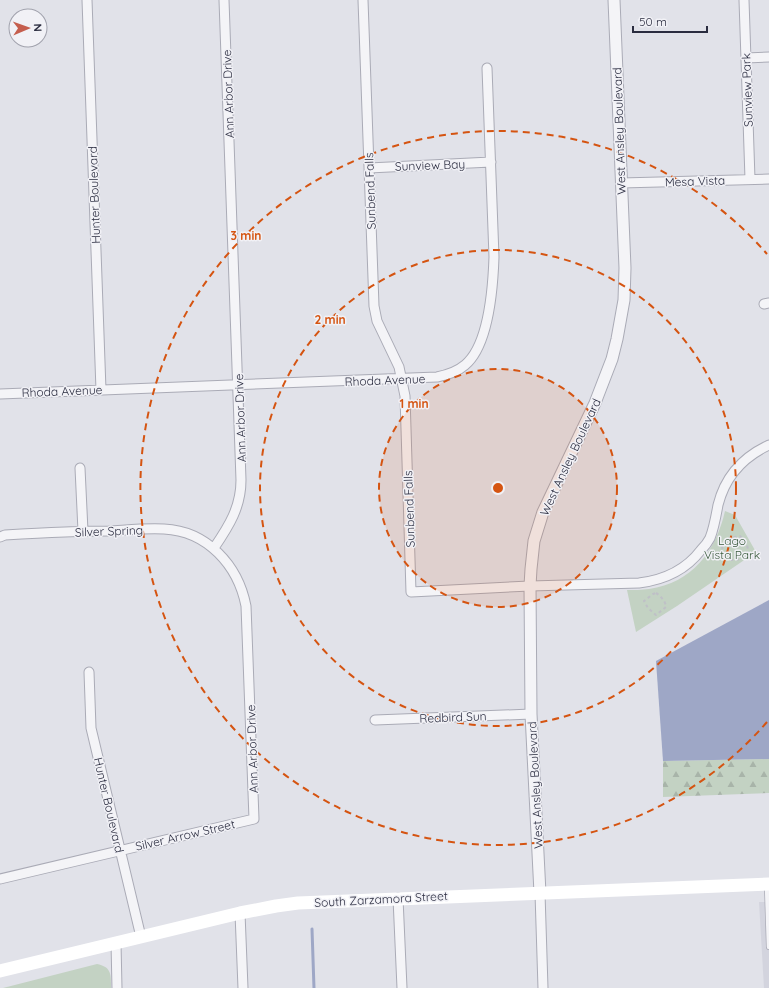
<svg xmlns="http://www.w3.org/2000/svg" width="769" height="988" font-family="Quicksand,sans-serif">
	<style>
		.built { fill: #d3d4de }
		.forest { fill: url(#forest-firs) }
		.park { fill: #c3d2c3 }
		.water { fill: #9ea7c6 }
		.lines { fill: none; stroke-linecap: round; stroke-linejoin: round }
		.stream { stroke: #9ea7c6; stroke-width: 3 }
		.service-casing { stroke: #aaabb6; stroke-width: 6 }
		.minor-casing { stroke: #aaabb6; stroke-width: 11 }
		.tertiary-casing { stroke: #aaabb6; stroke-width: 13 }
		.path { stroke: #bfc0c7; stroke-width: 2; stroke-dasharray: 3 3; stroke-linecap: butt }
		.service { stroke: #f4f4f7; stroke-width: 4.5 }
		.minor { stroke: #f4f4f7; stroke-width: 9 }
		.tertiary { stroke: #f4f4f7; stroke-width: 11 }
		.secondary { stroke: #fff; stroke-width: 13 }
		.ring { fill: none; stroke: #d55411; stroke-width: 2; stroke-dasharray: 7 5 }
		.labels { text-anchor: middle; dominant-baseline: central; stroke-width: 3; stroke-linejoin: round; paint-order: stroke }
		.street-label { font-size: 12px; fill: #2a2c3f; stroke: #f1f1f6 }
		.park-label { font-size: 12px; fill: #395a3c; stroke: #f1f1f6 }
		.centre { fill: #d55411; stroke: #f1f1f6; stroke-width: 2 }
		.ring-label { font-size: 12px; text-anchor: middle; font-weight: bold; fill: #d55411; stroke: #f1f1f6; stroke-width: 3; stroke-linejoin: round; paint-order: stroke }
	</style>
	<defs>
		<pattern id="forest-firs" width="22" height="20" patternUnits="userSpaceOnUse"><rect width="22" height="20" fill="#c3d2c3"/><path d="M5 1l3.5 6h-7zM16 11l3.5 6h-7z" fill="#a8b4a9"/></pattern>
	</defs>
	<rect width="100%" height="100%" fill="#e1e2e9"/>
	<path class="built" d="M759,902H769V988H764Z"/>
	<path class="forest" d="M769,759V793L663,797V761Z"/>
	<path class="park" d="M725,511L735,515L756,552L677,606L636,632L627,590C634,590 642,590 649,589C692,583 716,551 725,511Z
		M97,964C112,967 111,975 111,988H3Z"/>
	<path class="water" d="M769,600V759L663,761L656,661Z"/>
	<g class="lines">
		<path class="stream" d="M312,929L314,988"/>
		<g class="service-casing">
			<path id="service" d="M767,886L769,947"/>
		</g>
		<g class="minor-casing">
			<path id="minor" d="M87,0L101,390
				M363,0L374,306L377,321L399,367L405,396L411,592L530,586L639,583C664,580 685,571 701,550C704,547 708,542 710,538C714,528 716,516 718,505C725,477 743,457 769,445
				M744,0L750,179
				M746,58L769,57
				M369,168L491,162
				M621,183L769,179
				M764,304L769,303
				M0,394L437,377C447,375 457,372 465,365C489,345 493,286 494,257L487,68
				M80,468L83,531
				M0,537L5,535C39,533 74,531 109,531C127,530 145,528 164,529C207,531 238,565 246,606L254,819L0,879
				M214,548C229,526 241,507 241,480L224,0
				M89,672L91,728L141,937
				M375,720L531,714
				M540,893L543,988
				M398,898L402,988
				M240,913L243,988
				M116,943L117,988"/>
		</g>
		<g class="tertiary-casing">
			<path id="tertiary" d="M540,893L531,714L530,586L531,569L534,541L543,512L595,403L612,359L617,339L624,300L625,268L614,0"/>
		</g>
		<path class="path" d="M740,536C756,550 745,564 726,559L723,554L722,546L730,538Z
			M656,593C660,595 666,602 666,607L656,615L648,608L644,601L653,594Z"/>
		<use href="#service" class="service"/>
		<use href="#minor" class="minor"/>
		<use href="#tertiary" class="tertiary"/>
		<path class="secondary" d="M0,971L240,913L276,906L298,903L769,884"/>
	</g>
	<circle cx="498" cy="488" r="119" fill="#d55411" fill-opacity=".12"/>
	<g class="ring">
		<circle cx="498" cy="488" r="119"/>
		<circle cx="498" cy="488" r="238"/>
		<path d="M767 722A357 357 0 1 1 767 254"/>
	</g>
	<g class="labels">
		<g class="street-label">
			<text transform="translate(747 90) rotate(-92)">Sunview Park</text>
			<text transform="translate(228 94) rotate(-92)">Ann Arbor Drive</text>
			<text transform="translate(619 131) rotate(-92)">West Ansley Boulevard</text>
			<text transform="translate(430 165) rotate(-2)">Sunview Bay</text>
			<text transform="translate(695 181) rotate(-2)">Mesa Vista</text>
			<text transform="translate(370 191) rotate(-92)">Sunbend Falls</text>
			<text transform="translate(94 195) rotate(-92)">Hunter Boulevard</text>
			<text transform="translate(385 380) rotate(-2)">Rhoda Avenue</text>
			<text transform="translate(62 391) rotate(-2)">Rhoda Avenue</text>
			<text transform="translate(240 418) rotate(-92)">Ann Arbor Drive</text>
			<text transform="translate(570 457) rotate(-65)">West Ansley Boulevard</text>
			<text transform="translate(409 509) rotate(-92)">Sunbend Falls</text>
			<text transform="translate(109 531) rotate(-2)">Silver Spring</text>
			<text transform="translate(453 717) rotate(-2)">Redbird Sun</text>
			<text transform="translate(252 749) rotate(-92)">Ann Arbor Drive</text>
			<text transform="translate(535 785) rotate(-93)">West Ansley Boulevard</text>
			<text transform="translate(109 805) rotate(77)">Hunter Boulevard</text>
			<text transform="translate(185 835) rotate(-13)">Silver Arrow Street</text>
			<text transform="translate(381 899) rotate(-3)">South Zarzamora Street</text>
		</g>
		<g class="park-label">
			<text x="732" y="540">Lago<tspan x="732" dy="14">Vista Park</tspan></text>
		</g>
	</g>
	<circle cx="498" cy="488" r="6" class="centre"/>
	<g class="ring-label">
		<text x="246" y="240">3 min</text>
		<text x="330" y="324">2 min</text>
		<text x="414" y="408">1 min</text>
	</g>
	<g transform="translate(28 28) rotate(88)"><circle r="19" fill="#f1f1f6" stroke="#a1a2ad"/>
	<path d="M0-3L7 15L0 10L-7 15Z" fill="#c55e4e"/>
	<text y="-6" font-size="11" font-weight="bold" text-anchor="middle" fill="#2a2c3f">N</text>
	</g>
	<path d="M633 26v6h74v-6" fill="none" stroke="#2a2c3f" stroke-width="2"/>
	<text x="639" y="26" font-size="12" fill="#2a2c3f" stroke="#f1f1f6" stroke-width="3" paint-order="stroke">50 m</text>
</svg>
